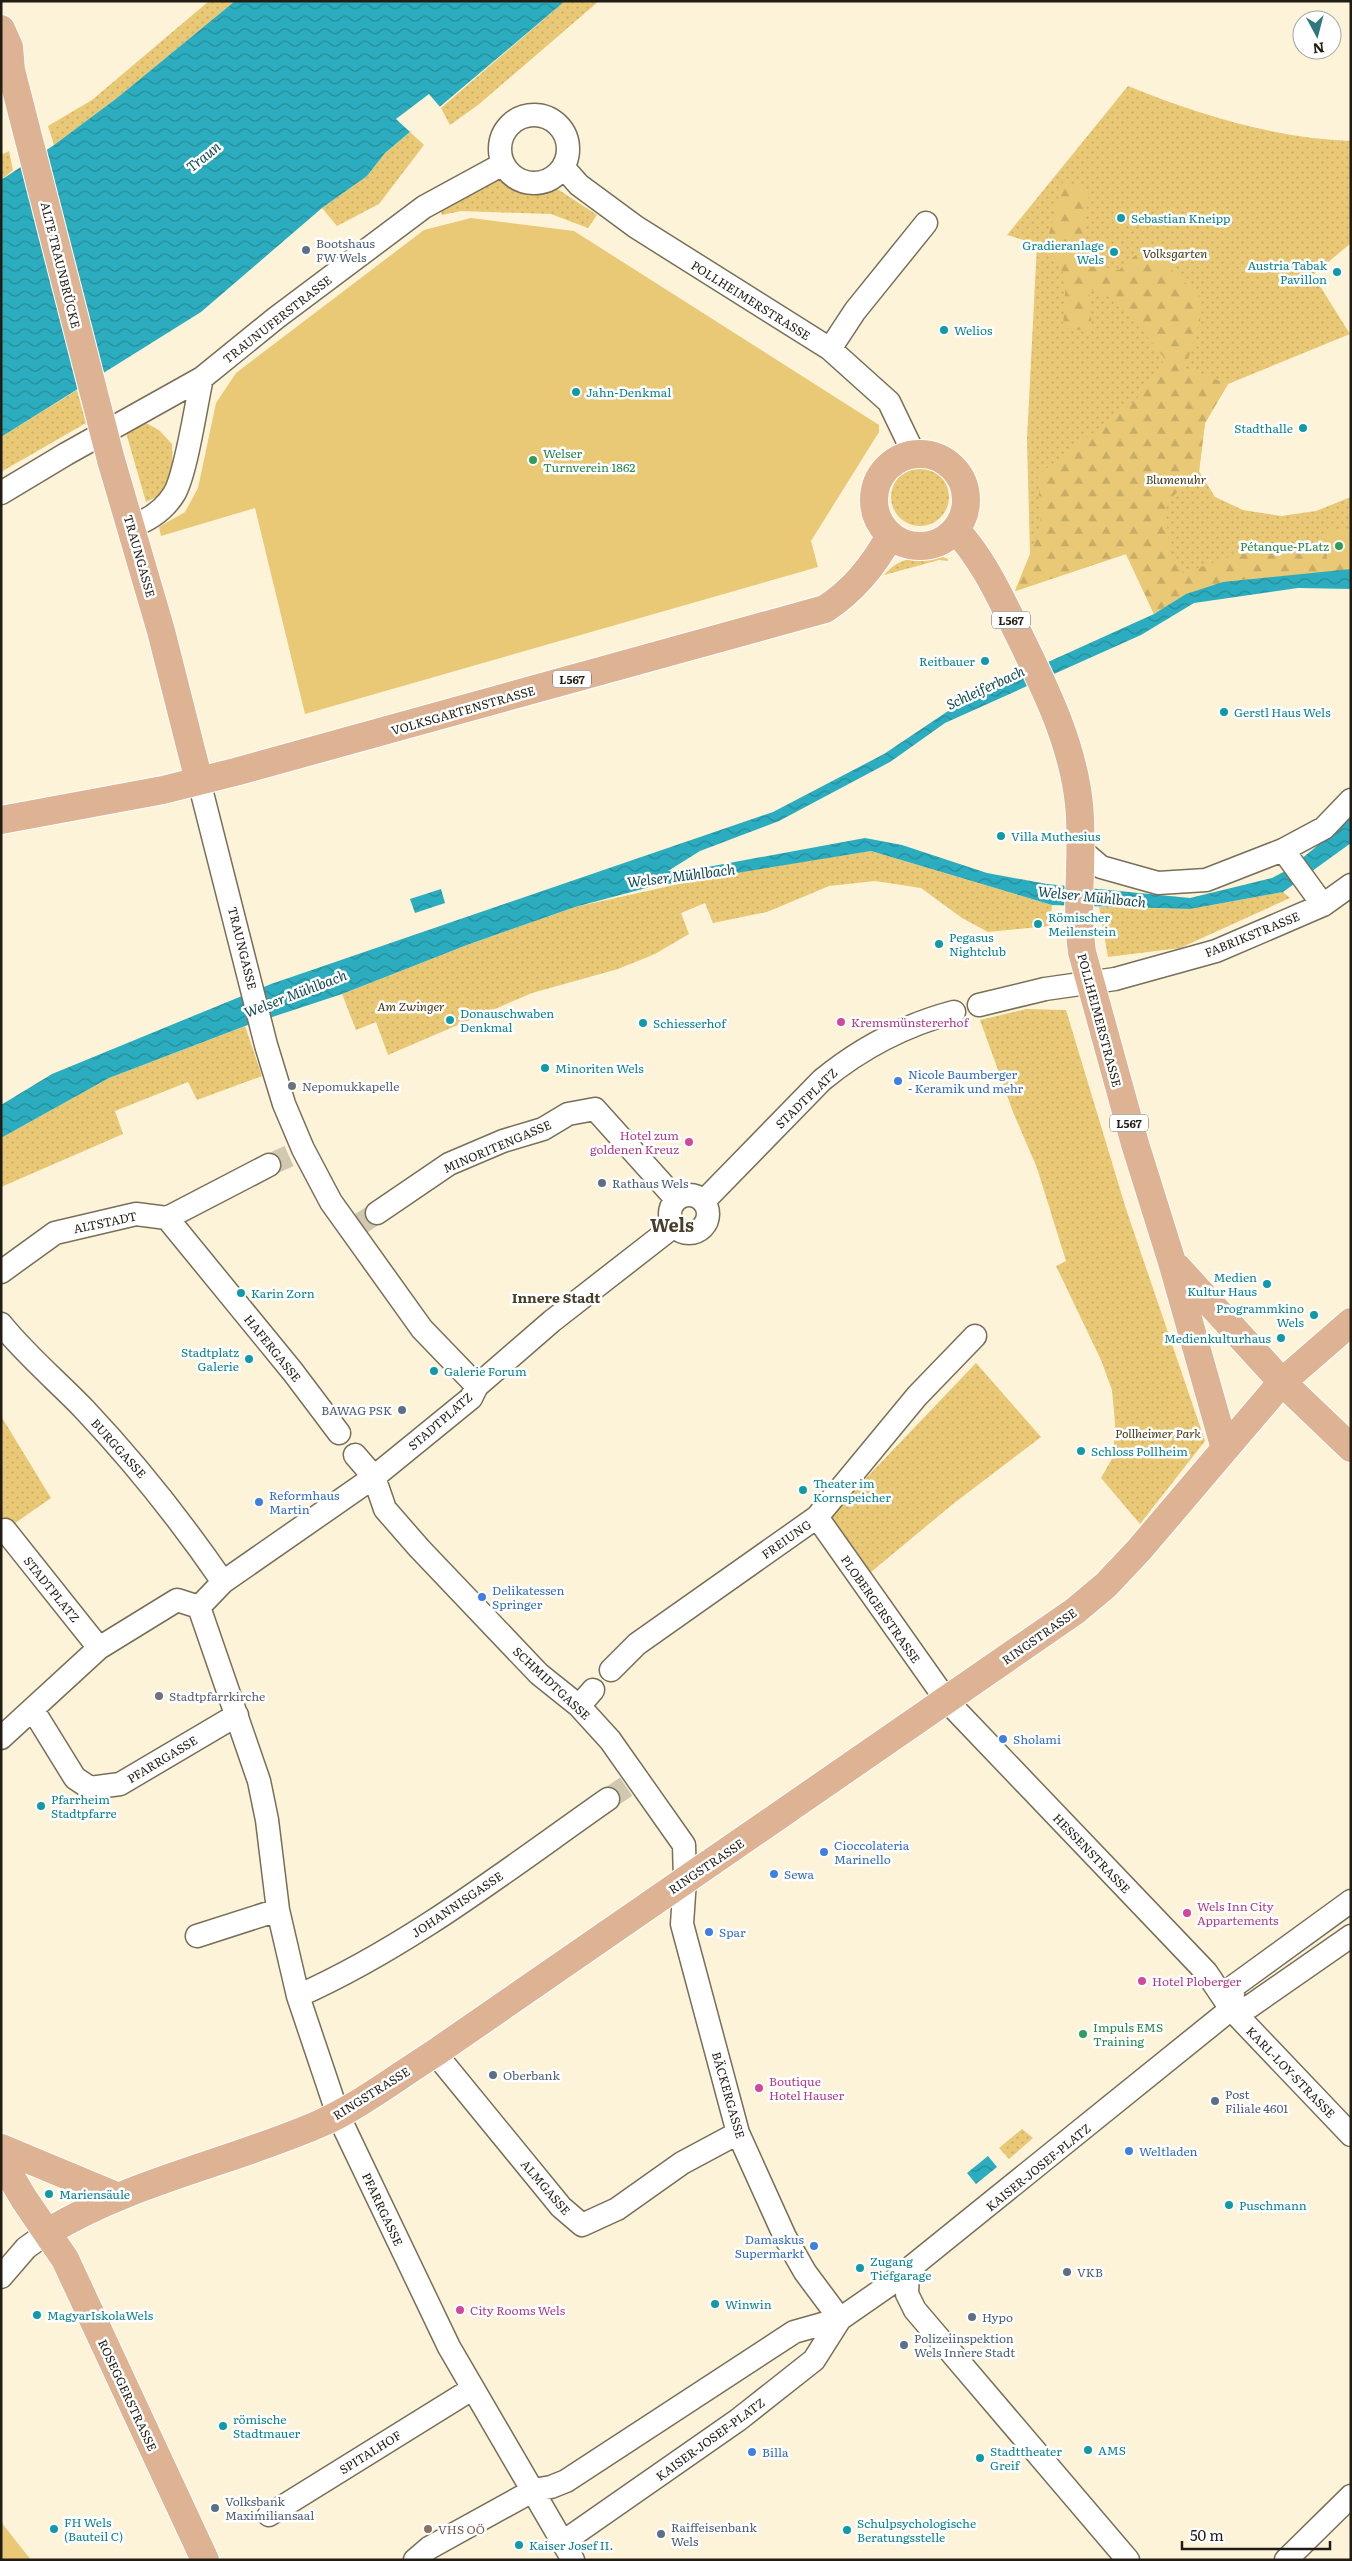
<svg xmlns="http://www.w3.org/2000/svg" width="1352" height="2561" font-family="Literata,serif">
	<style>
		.green { fill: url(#green-dots) }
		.forest { fill: url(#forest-firs) }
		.pitch { fill: #e9c976 }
		.water { fill: url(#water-waves) }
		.pier { fill: #fdf3d9 }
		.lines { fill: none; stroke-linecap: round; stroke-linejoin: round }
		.minor-tunnel { stroke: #d1c8b2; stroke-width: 22; stroke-dasharray: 22 11; stroke-linecap: butt }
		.minor-casing { stroke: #786f59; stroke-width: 25 }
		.major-casing { stroke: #fff; stroke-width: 30 }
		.minor { stroke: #fff; stroke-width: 22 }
		.major { stroke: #deb394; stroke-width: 28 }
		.major-bridge-casing { stroke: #fff; stroke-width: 30; stroke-linecap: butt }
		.major-bridge { stroke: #deb394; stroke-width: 28 }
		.culture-dot { fill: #0f9aa8; stroke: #fff; stroke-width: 2 }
		.service-dot { fill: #5c6f8a; stroke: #fff; stroke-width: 2 }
		.leisure-dot { fill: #2e9e5b; stroke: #fff; stroke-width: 2 }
		.hotel-dot { fill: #d1479c; stroke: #fff; stroke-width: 2 }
		.shop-dot { fill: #3f7fe0; stroke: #fff; stroke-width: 2 }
		.worship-dot { fill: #6b7280; stroke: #fff; stroke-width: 2 }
		.education-dot { fill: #8d6e63; stroke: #fff; stroke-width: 2 }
		.labels { text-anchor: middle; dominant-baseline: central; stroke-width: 5; stroke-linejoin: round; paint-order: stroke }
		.shield { fill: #fff; stroke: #64615a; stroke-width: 1 }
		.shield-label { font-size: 11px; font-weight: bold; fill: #211d14 }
		.culture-label { font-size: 12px; fill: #0d838f; stroke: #fff; text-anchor: start }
		.service-label { font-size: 12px; fill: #4e5e75; stroke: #fff; text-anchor: start }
		.park-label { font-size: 12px; font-style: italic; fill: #453813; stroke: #fff }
		.street-label { font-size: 12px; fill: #211d14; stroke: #fff }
		.leisure-label { font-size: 12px; fill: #27864d; stroke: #fff; text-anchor: start }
		.hotel-label { font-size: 12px; fill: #b23c85; stroke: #fff; text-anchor: start }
		.shop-label { font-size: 12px; fill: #366cbe; stroke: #fff; text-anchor: start }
		.worship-label { font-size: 12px; fill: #5b616d; stroke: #fff; text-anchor: start }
		.education-label { font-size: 12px; fill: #785e54; stroke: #fff; text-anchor: start }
		.water-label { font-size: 14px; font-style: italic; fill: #134951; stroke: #fff }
		.neighbourhood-label { font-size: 14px; font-weight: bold; fill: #483f2a; stroke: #fff }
		.district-label { font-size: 18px; font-weight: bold; fill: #483f2a; stroke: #fff }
	</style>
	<defs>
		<pattern id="green-dots" width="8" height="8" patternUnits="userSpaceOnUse" patternTransform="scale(1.25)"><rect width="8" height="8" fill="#e9c976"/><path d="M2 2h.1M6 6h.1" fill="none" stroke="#c8ac65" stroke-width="1.8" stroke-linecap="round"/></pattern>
		<pattern id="forest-firs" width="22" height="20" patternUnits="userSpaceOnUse" patternTransform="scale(1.25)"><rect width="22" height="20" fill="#e9c976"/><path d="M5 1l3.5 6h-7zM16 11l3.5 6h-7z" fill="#c8ac65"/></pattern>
		<pattern id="water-waves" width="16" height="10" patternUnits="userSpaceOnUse" patternTransform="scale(1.25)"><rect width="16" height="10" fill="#2cadbf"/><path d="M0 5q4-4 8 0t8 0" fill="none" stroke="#258c9a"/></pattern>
	</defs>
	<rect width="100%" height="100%" fill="#fdf3d9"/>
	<path class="green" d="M209,1H235L117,98L54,145L48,126L92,100Z
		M565,1H599L478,105L450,125L441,108Z
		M1128,86C1199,115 1274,138 1351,141V243L1313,275L1350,334L1228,384L1205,423L1199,471L1215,497L1243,510L1281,516L1316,511L1351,497V569L1186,594L1154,614L1126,554L1015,591L1030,554L1027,439L1037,244L1007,235Z
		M410,132L424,145L379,204L337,226L322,208L367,176L385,153Z
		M9,151L13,170L1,180V155Z
		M483,181H501L528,192L556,188L597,215L588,228L551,214L461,211L442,215L439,205Z
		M77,390L86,423L1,472V437Z
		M146,423L159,430L172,444L173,469L165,493L146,502L125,429Z
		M891 497a29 29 0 1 1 58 0a29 29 0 1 1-58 0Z
		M940,556L948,559V561L939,560L884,575C901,556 915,558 940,556Z
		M871,851L1052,905L1050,926L988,932L962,918L921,888L875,881L829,886L767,912L713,923L705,903L681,913L689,934L655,954L618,969L532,993L388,1055L376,1022L356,1030L342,994L467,945L575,907L724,874Z
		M1283,892L1290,898L1180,948L1108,957L1099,907L1190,909Z
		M1026,1009L1066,1010L1126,1209L1205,1441L1140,1524L1101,1478L1113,1457L1115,1423L1112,1390L1101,1360L1056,1266L1066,1261L1037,1168L1013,1112L980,1020Z
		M245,1026L262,1076L197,1100L188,1082L115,1111L123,1134L1,1187V1138L109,1078Z
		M976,1363L1041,1437L953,1504L871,1572L828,1518Z
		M1,1416L51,1498L1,1533Z
		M1022,2129L1033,2138L1009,2159L999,2148Z"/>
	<path class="forest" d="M1063,181L1089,190L1080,264L1119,270L1146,246L1202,298L1200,321L1185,368L1228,384L1205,423L1199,471L1165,504L1170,557L1183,573L1250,550H1351V569L1186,594L1154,614L1126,554L1015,591L1041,528L1038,475L1136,400L1165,359L1118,300L1089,289L1092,331L1063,328L1066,279L1047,242Z"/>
	<path class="pitch" d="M471,218L574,231L879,425V432L811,541L818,567L305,714L255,508L161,536L159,527L185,512L198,488L216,403L236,373L424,230Z
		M1351,529V562H1327L1326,530Z
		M1,2522L31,2560H1Z"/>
	<path class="water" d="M235,1H565L385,153L367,176L322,208L201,312L1,437V180L54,145L117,98Z
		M1351,569V589L1298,588L1194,603L1141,635L945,723L890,762L779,821L700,851L668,871L702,868L865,838L902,845L987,873L1047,884L1190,898L1272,878L1289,869L1351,818V843L1283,892L1190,909L1052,905L871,851L650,887L575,907L467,945L342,994L245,1026L109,1078L1,1138V1105L52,1074L271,984L773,812L884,754L966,699L1154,614L1186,594L1223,582Z
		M441,889L445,903L415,913L410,899Z
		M988,2156L997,2167L976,2184L967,2173Z"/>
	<path class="pier" d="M429,94L441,108L410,132L396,119Z"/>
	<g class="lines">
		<path class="minor-tunnel" d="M269,1165L291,1155
			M360,1224L377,1213
			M608,1799L627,1786"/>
		<g class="minor-casing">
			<path id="minor" d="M500 149a34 34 0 1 1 68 0a34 34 0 1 1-68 0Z
				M563,167L579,185L636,227L830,349L889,402L914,454
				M830,349L855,311L926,223
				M1,493L66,454L202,378L276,318L424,207L503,164
				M132,526C149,520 164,510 174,494C186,475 196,404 202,378
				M199,781L266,1045L284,1104L303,1149L331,1202L422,1329L477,1386
				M1080,849L1101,867L1158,883L1206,880L1283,850L1324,828L1351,800
				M1283,850L1323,905
				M979,1005L1045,989L1115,979L1216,951L1323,905L1351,885
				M670 1214a19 19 0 1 1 38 0a19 19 0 1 1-38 0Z
				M704,1201L822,1080C861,1048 905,1025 954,1012
				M377,1213L449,1164L503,1141L543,1129L568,1114L595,1109L676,1199
				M167,1218L293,1372L339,1433
				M1,1272L55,1233L136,1214L167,1218L269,1165
				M1,1324C26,1355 57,1381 84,1409C135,1463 181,1521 223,1582
				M355,1455L374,1477L385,1509L419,1548L539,1674L579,1706L610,1740L684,1845L685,1880L682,1924L738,2133L785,2237L805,2272L840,2319
				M817,1517L947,1701L1206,1972L1231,2009L1351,2135
				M5,1530L99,1648
				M199,1607L223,1582L374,1477L471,1398L477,1386L552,1321L674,1226
				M611,1670L637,1644L817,1517L917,1396L975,1336
				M579,1706L593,1690
				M33,1710L75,1778L90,1788L120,1784L237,1715
				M1,1738L99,1648L177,1600L199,1607L259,1781L267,1820L278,1910L298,1996L338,2115L449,2347L573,2560
				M197,1936L278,1910
				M298,1996C410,1946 508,1869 608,1799
				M1231,2009L1234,1986L1351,1901
				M435,2053L561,2207L582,2225L617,2209L682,2163L738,2133
				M908,2272L907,2294L915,2310L1128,2560
				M1,2277L26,2248L48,2232
				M269,2515L472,2389
				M563,2542L738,2420L814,2360L840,2319
				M415,2560L429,2548L534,2490L551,2487L566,2481L794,2332L840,2319L889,2285L1231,2009L1249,2007L1351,1936
				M1286,2560L1351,2496"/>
		</g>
		<g class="major-casing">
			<path id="major" d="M1,29L9,47L11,70
				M874 500a46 46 0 1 1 92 0a46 46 0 1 1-92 0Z
				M111,460L161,631L199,781
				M956,530C985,562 1001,599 1020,637C1046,690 1073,745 1079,804C1084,853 1075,903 1082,952L1135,1144L1172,1262L1225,1449
				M1,820L163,790L235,772L825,609C854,590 873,566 890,536
				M1177,1267L1282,1382L1351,1448
				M1,2148L116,2196
				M1,2160L24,2199L65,2259L205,2560
				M48,2232C132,2181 229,2163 319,2124C360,2106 397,2077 435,2053L1075,1611L1106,1585L1139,1550L1282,1382L1351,1322"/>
		</g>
		<use href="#minor" class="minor"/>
		<use href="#major" class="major"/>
		<g class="major-bridge-casing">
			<path id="major-bridge" d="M11,70L111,460"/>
		</g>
		<use href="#major-bridge" class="major-bridge"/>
	</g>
	<g class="culture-dot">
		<circle cx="1121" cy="218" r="5"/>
		<circle cx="1114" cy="252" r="5"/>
		<circle cx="1337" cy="272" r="5"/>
		<circle cx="944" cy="330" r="5"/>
		<circle cx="576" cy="392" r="5"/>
		<circle cx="1303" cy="428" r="5"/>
		<circle cx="985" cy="661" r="5"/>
		<circle cx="1224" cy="712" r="5"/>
		<circle cx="1001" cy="836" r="5"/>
		<circle cx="1038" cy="924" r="5"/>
		<circle cx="939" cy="944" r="5"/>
		<circle cx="450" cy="1020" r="5"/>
		<circle cx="643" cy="1023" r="5"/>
		<circle cx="545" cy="1068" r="5"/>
		<circle cx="1267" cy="1284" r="5"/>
		<circle cx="241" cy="1293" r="5"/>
		<circle cx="1314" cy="1315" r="5"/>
		<circle cx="1281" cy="1338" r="5"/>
		<circle cx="249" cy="1359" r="5"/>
		<circle cx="434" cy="1371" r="5"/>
		<circle cx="1081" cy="1451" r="5"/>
		<circle cx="803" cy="1490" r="5"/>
		<circle cx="41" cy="1806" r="5"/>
		<circle cx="49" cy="2194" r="5"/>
		<circle cx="1229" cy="2205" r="5"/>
		<circle cx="860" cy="2268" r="5"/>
		<circle cx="715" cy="2304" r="5"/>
		<circle cx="37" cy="2315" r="5"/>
		<circle cx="223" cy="2426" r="5"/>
		<circle cx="1088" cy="2450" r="5"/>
		<circle cx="980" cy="2458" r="5"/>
		<circle cx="54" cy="2529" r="5"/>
		<circle cx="847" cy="2530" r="5"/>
		<circle cx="519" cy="2545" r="5"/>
	</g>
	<g class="service-dot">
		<circle cx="306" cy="250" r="5"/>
		<circle cx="602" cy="1183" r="5"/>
		<circle cx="402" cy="1410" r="5"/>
		<circle cx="493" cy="2075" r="5"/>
		<circle cx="1215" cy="2101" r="5"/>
		<circle cx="1067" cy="2272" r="5"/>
		<circle cx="972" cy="2317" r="5"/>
		<circle cx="904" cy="2345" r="5"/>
		<circle cx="215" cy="2508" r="5"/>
		<circle cx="661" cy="2534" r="5"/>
	</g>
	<g class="leisure-dot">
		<circle cx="533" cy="460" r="5"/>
		<circle cx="1339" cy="546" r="5"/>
		<circle cx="1083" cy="2034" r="5"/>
	</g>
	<g class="hotel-dot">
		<circle cx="841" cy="1022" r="5"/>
		<circle cx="689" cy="1142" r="5"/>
		<circle cx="1187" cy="1913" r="5"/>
		<circle cx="1142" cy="1981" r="5"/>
		<circle cx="759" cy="2088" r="5"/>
		<circle cx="460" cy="2310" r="5"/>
	</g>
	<g class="shop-dot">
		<circle cx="898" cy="1081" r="5"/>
		<circle cx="259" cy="1502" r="5"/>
		<circle cx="482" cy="1597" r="5"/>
		<circle cx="1003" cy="1739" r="5"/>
		<circle cx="824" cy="1852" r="5"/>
		<circle cx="774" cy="1874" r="5"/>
		<circle cx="709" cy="1932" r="5"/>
		<circle cx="1129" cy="2151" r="5"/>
		<circle cx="814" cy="2246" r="5"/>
		<circle cx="752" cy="2452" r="5"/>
	</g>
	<g class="worship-dot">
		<circle cx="292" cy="1086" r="5"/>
		<circle cx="159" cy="1696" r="5"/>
	</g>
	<circle class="education-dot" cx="428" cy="2529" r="5"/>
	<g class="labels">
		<g class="shield">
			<rect x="992" y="611.5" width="38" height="17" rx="4"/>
			<rect x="553" y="670.5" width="38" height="17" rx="4"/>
			<rect x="1110" y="1114.5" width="38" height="17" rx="4"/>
		</g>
		<g class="shield-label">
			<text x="1011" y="620">L567</text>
			<text x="572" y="679">L567</text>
			<text x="1129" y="1123">L567</text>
		</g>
		<g class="culture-label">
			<text x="1131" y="218">Sebastian Kneipp</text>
			<text x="1104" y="245" text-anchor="end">Gradieranlage<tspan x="1104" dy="14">Wels</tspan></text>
			<text x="1327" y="265" text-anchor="end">Austria Tabak<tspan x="1327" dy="14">Pavillon</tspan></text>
			<text x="954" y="330">Welios</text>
			<text x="586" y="392">Jahn-Denkmal</text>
			<text x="1293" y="428" text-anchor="end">Stadthalle</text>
			<text x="975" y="661" text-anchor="end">Reitbauer</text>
			<text x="1234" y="712">Gerstl Haus Wels</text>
			<text x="1011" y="836">Villa Muthesius</text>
			<text x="1048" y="917">Römischer<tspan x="1048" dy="14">Meilenstein</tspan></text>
			<text x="949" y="937">Pegasus<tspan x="949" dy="14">Nightclub</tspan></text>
			<text x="460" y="1013">Donauschwaben<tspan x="460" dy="14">Denkmal</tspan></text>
			<text x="653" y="1023">Schiesserhof</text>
			<text x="555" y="1068">Minoriten Wels</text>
			<text x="1257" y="1277" text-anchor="end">Medien<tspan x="1257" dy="14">Kultur Haus</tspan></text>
			<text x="251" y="1293">Karin Zorn</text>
			<text x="1304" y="1308" text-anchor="end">Programmkino<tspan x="1304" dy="14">Wels</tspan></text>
			<text x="1271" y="1338" text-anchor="end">Medienkulturhaus</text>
			<text x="239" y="1352" text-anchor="end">Stadtplatz<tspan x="239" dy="14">Galerie</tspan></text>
			<text x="444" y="1371">Galerie Forum</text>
			<text x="1091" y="1451">Schloss Pollheim</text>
			<text x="813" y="1483">Theater im<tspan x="813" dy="14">Kornspeicher</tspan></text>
			<text x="51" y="1799">Pfarrheim<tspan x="51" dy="14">Stadtpfarre</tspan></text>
			<text x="59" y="2194">Mariensäule</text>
			<text x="1239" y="2205">Puschmann</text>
			<text x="870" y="2261">Zugang<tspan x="870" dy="14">Tiefgarage</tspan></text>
			<text x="725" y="2304">Winwin</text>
			<text x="47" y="2315">MagyarIskolaWels</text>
			<text x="233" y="2419">römische<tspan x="233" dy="14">Stadtmauer</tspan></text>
			<text x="1098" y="2450">AMS</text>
			<text x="990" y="2451">Stadttheater<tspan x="990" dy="14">Greif</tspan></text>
			<text x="64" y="2522">FH Wels<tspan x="64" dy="14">(Bauteil C)</tspan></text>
			<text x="857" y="2523">Schulpsychologische<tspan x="857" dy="14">Beratungsstelle</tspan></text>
			<text x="529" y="2545">Kaiser Josef II.</text>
		</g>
		<g class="service-label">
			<text x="316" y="243">Bootshaus<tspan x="316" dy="14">FW Wels</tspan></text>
			<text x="612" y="1183">Rathaus Wels</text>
			<text x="392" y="1410" text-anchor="end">BAWAG PSK</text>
			<text x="503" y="2075">Oberbank</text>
			<text x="1225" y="2094">Post<tspan x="1225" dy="14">Filiale 4601</tspan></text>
			<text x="1077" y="2272">VKB</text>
			<text x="982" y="2317">Hypo</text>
			<text x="914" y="2338">Polizeiinspektion<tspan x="914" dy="14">Wels Innere Stadt</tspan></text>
			<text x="225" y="2501">Volksbank<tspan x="225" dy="14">Maximiliansaal</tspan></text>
			<text x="671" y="2527">Raiffeisenbank<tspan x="671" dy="14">Wels</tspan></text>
		</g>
		<g class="park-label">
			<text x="1175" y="253">Volksgarten</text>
			<text x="1176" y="479">Blumenuhr</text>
			<text x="411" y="1006">Am Zwinger</text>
			<text x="1158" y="1433">Pollheimer Park</text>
		</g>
		<g class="street-label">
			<text transform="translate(61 265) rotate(76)">ALTE TRAUNBRÜCKE</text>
			<text transform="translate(751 300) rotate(32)">POLLHEIMERSTRASSE</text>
			<text transform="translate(277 319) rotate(-38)">TRAUNUFERSTRASSE</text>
			<text transform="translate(140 556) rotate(74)">TRAUNGASSE</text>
			<text transform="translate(463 710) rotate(-16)">VOLKSGARTENSTRASSE</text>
			<text transform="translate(1252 934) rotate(-22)">FABRIKSTRASSE</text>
			<text transform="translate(243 948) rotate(76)">TRAUNGASSE</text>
			<text transform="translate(1100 1020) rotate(75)">POLLHEIMERSTRASSE</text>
			<text transform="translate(806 1098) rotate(-44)">STADTPLATZ</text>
			<text transform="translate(497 1146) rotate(-23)">MINORITENGASSE</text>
			<text transform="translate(105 1222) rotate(-12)">ALTSTADT</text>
			<text transform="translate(273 1348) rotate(51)">HAFERGASSE</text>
			<text transform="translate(440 1421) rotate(-41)">STADTPLATZ</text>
			<text transform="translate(119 1448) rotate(48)">BURGGASSE</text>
			<text transform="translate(786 1539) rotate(-35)">FREIUNG</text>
			<text transform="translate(52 1589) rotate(51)">STADTPLATZ</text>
			<text transform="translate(881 1609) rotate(55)">PLOBERGERSTRASSE</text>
			<text transform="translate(1039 1636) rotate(-35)">RINGSTRASSE</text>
			<text transform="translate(552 1683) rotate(43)">SCHMIDTGASSE</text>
			<text transform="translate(162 1759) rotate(-31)">PFARRGASSE</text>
			<text transform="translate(1092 1853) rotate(46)">HESSENSTRASSE</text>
			<text transform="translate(706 1866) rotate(-34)">RINGSTRASSE</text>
			<text transform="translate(457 1904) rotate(-34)">JOHANNISGASSE</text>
			<text transform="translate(1291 2072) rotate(46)">KARL-LOY-STRASSE</text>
			<text transform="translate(371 2093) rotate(-32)">RINGSTRASSE</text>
			<text transform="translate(729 2095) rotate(74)">BÄCKERGASSE</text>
			<text transform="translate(1038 2167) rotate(-39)">KAISER-JOSEF-PLATZ</text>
			<text transform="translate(546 2187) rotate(49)">ALMGASSE</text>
			<text transform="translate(383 2209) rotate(65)">PFARRGASSE</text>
			<text transform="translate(128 2395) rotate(65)">ROSEGGERSTRASSE</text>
			<text transform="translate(710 2439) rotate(-36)">KAISER-JOSEF-PLATZ</text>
			<text transform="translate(370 2452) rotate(-32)">SPITALHOF</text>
		</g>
		<g class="leisure-label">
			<text x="543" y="453">Welser<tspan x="543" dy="14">Turnverein 1862</tspan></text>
			<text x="1329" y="546" text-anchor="end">Pétanque-PLatz</text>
			<text x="1093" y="2027">Impuls EMS<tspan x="1093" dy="14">Training</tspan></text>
		</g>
		<g class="hotel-label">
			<text x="851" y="1022">Kremsmünstererhof</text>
			<text x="679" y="1135" text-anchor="end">Hotel zum<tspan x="679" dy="14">goldenen Kreuz</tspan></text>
			<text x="1197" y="1906">Wels Inn City<tspan x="1197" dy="14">Appartements</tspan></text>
			<text x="1152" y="1981">Hotel Ploberger</text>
			<text x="769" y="2081">Boutique<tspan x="769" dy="14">Hotel Hauser</tspan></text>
			<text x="470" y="2310">City Rooms Wels</text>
		</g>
		<g class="shop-label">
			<text x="908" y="1074">Nicole Baumberger<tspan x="908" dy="14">- Keramik und mehr</tspan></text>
			<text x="269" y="1495">Reformhaus<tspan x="269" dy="14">Martin</tspan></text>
			<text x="492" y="1590">Delikatessen<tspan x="492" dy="14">Springer</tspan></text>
			<text x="1013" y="1739">Sholami</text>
			<text x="834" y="1845">Cioccolateria<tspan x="834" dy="14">Marinello</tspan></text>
			<text x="784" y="1874">Sewa</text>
			<text x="719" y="1932">Spar</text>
			<text x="1139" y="2151">Weltladen</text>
			<text x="804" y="2239" text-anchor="end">Damaskus<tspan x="804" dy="14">Supermarkt</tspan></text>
			<text x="762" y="2452">Billa</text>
		</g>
		<g class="worship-label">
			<text x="302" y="1086">Nepomukkapelle</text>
			<text x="169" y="1696">Stadtpfarrkirche</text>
		</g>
		<g class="education-label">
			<text x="438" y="2529">VHS OÖ</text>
		</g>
		<g class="water-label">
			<text transform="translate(203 156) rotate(-39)">Traun</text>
			<text transform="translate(985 687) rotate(-25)">Schleiferbach</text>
			<text transform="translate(681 875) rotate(-7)">Welser Mühlbach</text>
			<text transform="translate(1092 896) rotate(6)">Welser Mühlbach</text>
			<text transform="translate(295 993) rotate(-21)">Welser Mühlbach</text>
		</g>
		<g class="neighbourhood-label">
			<text x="556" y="1297">Innere Stadt</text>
		</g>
		<g class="district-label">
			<text x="672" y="1224">Wels</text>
		</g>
	</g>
	<rect width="1352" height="2561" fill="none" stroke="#211d14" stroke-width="5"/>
	<g transform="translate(1317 35) rotate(173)"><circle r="24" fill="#ffffff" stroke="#a6a5a1"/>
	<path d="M0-4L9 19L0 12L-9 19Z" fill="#307880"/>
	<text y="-8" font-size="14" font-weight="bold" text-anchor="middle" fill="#211d14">N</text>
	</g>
	<path d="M1182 2541v8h148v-8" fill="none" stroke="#211d14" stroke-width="2.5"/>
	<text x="1190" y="2541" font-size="15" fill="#211d14" stroke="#ffffff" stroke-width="4" paint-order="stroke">50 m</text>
</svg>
